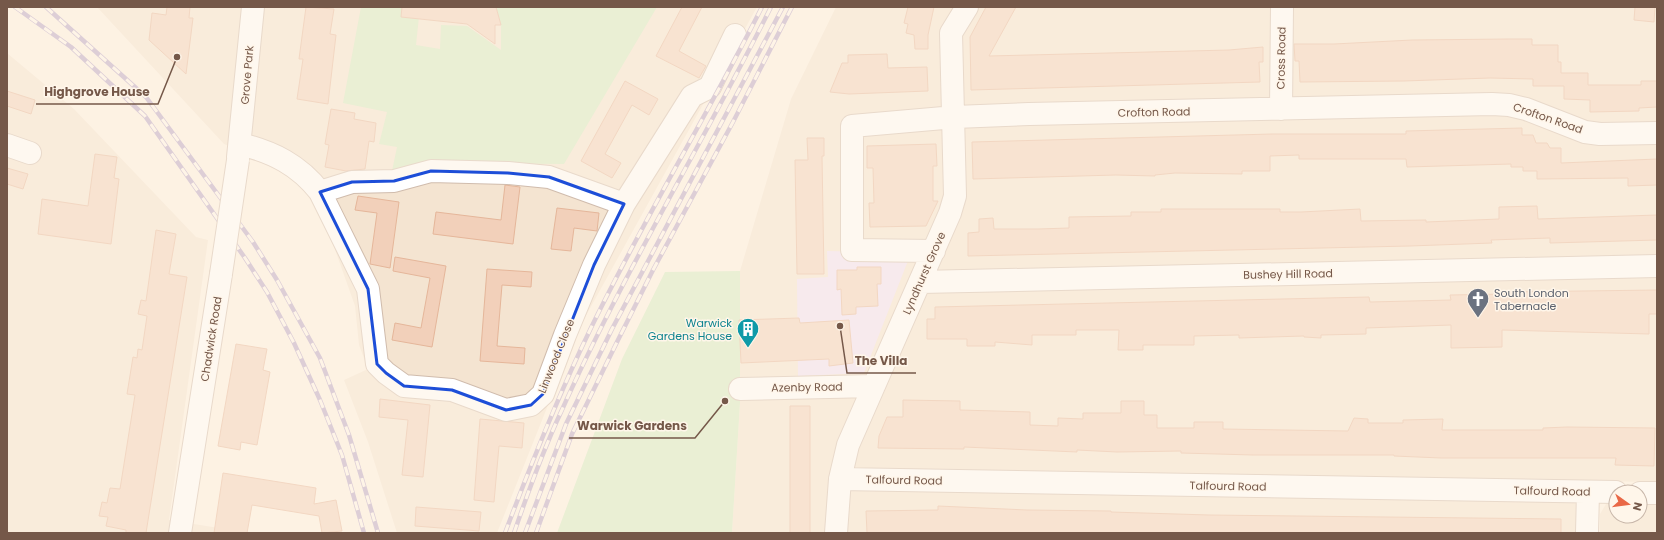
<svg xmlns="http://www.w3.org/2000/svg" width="1664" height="540" font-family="Poppins,sans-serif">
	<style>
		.residential { fill: #f4e4d1 }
		.education { fill: #efe0f9 }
		.green { fill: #d2eac1 }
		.building { fill: #f2d0ba; stroke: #e5b69a }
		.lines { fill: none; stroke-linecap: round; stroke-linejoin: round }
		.street-casing { stroke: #d0bcad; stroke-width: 24 }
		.street { stroke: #fff; stroke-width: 22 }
		.rail-casing { stroke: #b5a2c6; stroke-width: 4.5 }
		.rail { stroke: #fff6ea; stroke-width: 3; stroke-dasharray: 9; stroke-linecap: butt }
		.street-bridge-casing { stroke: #d0bcad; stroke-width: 24; stroke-linecap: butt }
		.street-bridge { stroke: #fff; stroke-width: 22 }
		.marked { fill: none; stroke: #1d4ed8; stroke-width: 3; stroke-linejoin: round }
		.labels { text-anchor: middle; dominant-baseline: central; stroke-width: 3; stroke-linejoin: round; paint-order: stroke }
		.street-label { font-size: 11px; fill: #755849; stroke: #fff6ea }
		.worship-label { font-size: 11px; fill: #5b616d; stroke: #fff6ea; text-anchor: start }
		.culture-label { font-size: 11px; fill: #0d838f; stroke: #fff6ea; text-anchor: end }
		.leader { fill: none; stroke: #755849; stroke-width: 1.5 }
		.callout-dot { fill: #755849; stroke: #fff6ea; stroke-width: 1.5 }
		.callout-label { font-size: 12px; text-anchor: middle; font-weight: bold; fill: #755849; stroke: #fff6ea; stroke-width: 3; stroke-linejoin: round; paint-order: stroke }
	</style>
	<rect width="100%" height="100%" fill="#fdf2e3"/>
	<path class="residential" d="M97,7H757L578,330L497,533H397L368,442L344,380L368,369L359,345L355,306L333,244L302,184L272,163L224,144Z
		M836,7H1657V482L1585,481L1583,533H732L740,403V271L791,99Z
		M7,53L74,109L196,237L208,240L169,520L250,533H7Z
		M1606,504H1616V516H1640V504L1657,505V533H1600V514Z"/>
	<path class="education" d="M827,251L911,253L864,373L798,376L797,279L828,277Z"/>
	<path class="green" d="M361,7H420L416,45L440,49L441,25L467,26L501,50V25L496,7H657L564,164L432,163L392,171L397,147L379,144L387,112L343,103Z
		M740,271V403L732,533H557L622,359L665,272Z"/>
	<path class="building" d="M167,7H190L189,18H193L186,74L149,40L152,13L166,15Z
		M306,7L334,9L330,34L336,35L328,104L297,99L303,59H299Z
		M402,7H496L501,25H495V44L467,24L401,17Z
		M682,7H702L679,51L706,66L699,78L656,56Z
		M908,7H934L928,35V49H915L914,35L906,33L908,24L904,23Z
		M986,7H1016L989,56L1229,50L1263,47V62H1259L1260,82L971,90L970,37Z
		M1635,7H1655L1654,22L1634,20Z
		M1508,39H1532V45H1558V62H1561V73H1588V85H1641V81H1657V107L1639,108V111L1590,112V100L1564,99V86H1533V79L1490,78L1404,81L1300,82L1299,61H1295L1294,44H1334L1412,40Z
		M887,54L888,68L927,67L928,91L849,94L830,92L842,63H848V55Z
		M625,81L658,99L649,115L632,105L605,154L621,163L612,178L581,161Z
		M7,91L35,100L31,114L7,106Z
		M331,109L355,113L354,119L376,123L374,142L369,141L365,169L346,171L325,167L329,145L325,144Z
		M1522,128V135H1533L1536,143H1547L1550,148H1561V163L1657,159V185L1628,186V178L1537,179V171H1523V167H1511V164L1407,167L1406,159H1299V155L1270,156V171H1242V174L1175,173L1155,175V176L1116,175L973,179L972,142L1272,134H1406V131Z
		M807,138H824V156H822L824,274H797L795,160H808Z
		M936,144L937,166H933V201H938L926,226L870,227L869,203H874L873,168H867V146Z
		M95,154L117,157L114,178L119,179L111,244L38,234L42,199L88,206Z
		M7,168L28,174L23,189L7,184Z
		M505,185L520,187L513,244L433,234L436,212L501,220Z
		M358,196L399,202L390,268L370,264L377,213L355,210Z
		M1537,206L1538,219L1657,215V240L1550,243V238L1491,240L1492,243L1410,246L968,256V233L979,232V219L993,218L994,229H1038L1069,228V217L1131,216V212H1161V209H1280V212H1301L1360,209L1361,221L1426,220V222L1499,219V207Z
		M557,208L599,213L597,231L574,228L571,251L551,249Z
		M156,230L176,234L169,274L187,277L146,533H126V530L106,526L108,517L99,516L102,502L107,503L110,488L120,489L135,395L127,394L133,357L137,358L138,349L142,350L147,316L138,314L141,300L146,301Z
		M395,257L446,266L432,347L392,340L395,323L421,328L430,278L393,271Z
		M857,267H881V284H877L878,306L856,307V314L842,315L841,289L837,290V270H857Z
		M487,269L532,272L531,287L502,285L497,346L525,348L524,364L480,361Z
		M1657,290V314H1649V334L1502,330V347L1451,348V325L1366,328V334L1321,335V338L1304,337V336L1239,338V335L1194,336V345H1143V350H1118L1119,330H1076V335H1032V345L995,342V346H967V339H927V319H935V307L1369,297L1370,302L1451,300L1450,295L1507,294L1506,292Z
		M799,318L800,323L849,320L853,363L829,366V359L741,363L739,320Z
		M236,344L267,349L263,370L270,372L257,445L241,442L240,450L218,446Z
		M380,399L430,405L423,477L402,475L408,420L379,417Z
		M903,400L960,401V410L1030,412V425L1058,426V418L1083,419V413H1121V401H1144V415H1157V428H1194V422H1223V429L1348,431L1354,418L1368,419V423H1403V420L1443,419L1442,430H1543V428L1567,427L1655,428L1654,466L1615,465L1616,458H1441L1394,456V455H1253L1181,453V451L1117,452L1077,450V452L964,447V449L878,448L879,436L887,417H903Z
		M790,406H810V533H790Z
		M480,419L524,423L522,448L499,446L494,502L474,500Z
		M223,473L316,488L314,504L336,500L342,531L322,533L319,516L252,505L247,533H214Z
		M938,506L1027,510L1111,511V512L1209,515L1561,519V533H867L866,511L938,510Z
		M416,507L481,512L479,531L415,526Z"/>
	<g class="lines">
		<g class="street-casing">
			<path id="street" d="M1281,109L1282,7
				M240,144C273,152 299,165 320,192L368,289L377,364L386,373L404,386L452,390L506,410L531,405L543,394L565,335L594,265L624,204L692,96L710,87L735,35
				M7,145L30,153
				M238,157L253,7
				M320,192L352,182L394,181L431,171L508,173L549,177L624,204
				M934,251L852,250V126L955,117L1029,114L1492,104L1509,105L1526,109L1585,132L1600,134L1657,133
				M920,282L1657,266
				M740,389L874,386
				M840,479L1616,492
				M1640,493H1657
				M180,533L221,274
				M836,533L840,479L848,445L950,213L955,196L951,33L967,7
				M1587,533L1588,492"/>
		</g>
		<use href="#street" class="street"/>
		<g class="rail-casing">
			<path id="rail" d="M15,7L71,47L145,116L245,258L267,292L294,343L320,400L342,455L364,533
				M46,7L146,97L253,242L277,280L320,358L349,435L378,533
				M505,533C531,464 558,396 590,330C643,220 707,116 762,7
				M514,533C528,492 543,451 561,412C623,273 703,143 771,7
				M525,533L566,424L612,329L783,7
				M536,533L572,434L618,340L653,270L733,122L792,7"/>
		</g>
		<use href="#rail" class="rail"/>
		<g class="street-bridge-casing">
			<path id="street-bridge" d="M221,274L238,160"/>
		</g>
		<use href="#street-bridge" class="street-bridge"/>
	</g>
	<path d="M0 0H1664V540H0ZM431,171L508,173L549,177L624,204L594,265L543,394L531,405L506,410L452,390L404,386L386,373L377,364L368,289L320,192L352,182L394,181Z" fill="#fdf2e3" fill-opacity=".55" fill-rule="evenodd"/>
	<path class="marked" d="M431,171L508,173L549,177L624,204L594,265L543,394L531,405L506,410L452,390L404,386L386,373L377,364L368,289L320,192L352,182L394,181Z"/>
	<defs>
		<g id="church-pin" transform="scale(1.15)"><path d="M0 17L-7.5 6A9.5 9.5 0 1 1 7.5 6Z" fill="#6b7280" stroke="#fff6ea"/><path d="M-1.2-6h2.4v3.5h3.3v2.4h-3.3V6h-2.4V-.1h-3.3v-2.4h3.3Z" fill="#fff"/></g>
		<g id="building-pin" transform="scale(1.15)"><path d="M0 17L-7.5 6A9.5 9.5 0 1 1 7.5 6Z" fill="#0f9aa8" stroke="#fff6ea"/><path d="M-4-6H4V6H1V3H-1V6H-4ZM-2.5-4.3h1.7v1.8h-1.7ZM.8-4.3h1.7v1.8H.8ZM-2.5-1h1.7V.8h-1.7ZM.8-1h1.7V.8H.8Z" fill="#fff"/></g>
	</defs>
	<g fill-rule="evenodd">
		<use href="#church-pin" x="1478" y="299"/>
		<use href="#building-pin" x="748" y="329"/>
	</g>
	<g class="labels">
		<g class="street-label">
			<text transform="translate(1281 58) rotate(-89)">Cross Road</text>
			<text transform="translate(247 75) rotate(-85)">Grove Park</text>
			<text transform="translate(1154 112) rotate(-1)">Crofton Road</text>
			<text transform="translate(1548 118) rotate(19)">Crofton Road</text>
			<text transform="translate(924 273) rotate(-66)">Lyndhurst Grove</text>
			<text transform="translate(1288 274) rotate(-1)">Bushey Hill Road</text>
			<text transform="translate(211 339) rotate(-81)">Chadwick Road</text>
			<text transform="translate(556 356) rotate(-68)">Linwood Close</text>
			<text transform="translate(807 387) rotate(-1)">Azenby Road</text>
			<text transform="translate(904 480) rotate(1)">Talfourd Road</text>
			<text transform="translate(1228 486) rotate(1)">Talfourd Road</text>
			<text transform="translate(1552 491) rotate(1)">Talfourd Road</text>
		</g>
		<g class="worship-label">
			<text x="1494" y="293">South London<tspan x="1494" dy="13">Tabernacle</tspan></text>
		</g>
		<g class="culture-label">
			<text x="732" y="323">Warwick<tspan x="732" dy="13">Gardens House</tspan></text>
		</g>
	</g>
	<path class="leader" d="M177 57L158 104H36M840 326L847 373H916M725 401L695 438H569"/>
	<g class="callout-dot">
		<circle cx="177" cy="57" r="4"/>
		<circle cx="840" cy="326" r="4"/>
		<circle cx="725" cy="401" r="4"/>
	</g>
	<g class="callout-label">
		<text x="97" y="96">Highgrove House</text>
		<text x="881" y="365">The Villa</text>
		<text x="632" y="430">Warwick Gardens</text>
	</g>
	<rect width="1664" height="540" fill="none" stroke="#755849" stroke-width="16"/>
	<g transform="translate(1628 504) rotate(104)"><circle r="19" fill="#fff6ea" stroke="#c8b7aa"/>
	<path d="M0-3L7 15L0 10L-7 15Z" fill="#e96846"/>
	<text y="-6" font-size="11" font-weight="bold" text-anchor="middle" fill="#755849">N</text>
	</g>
</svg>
